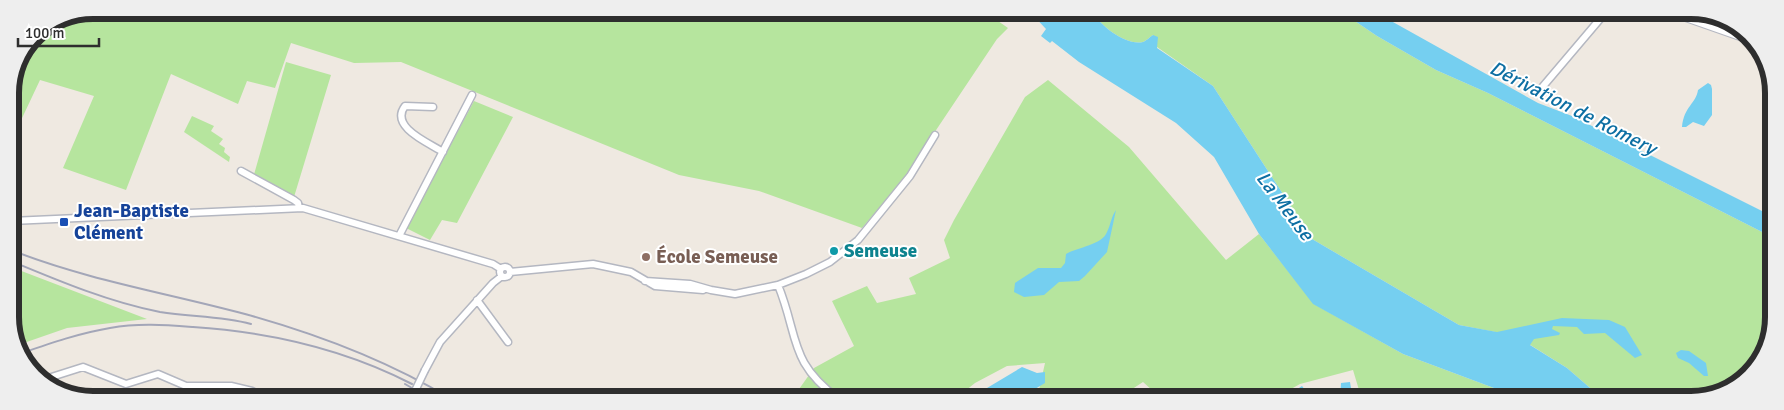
<svg xmlns="http://www.w3.org/2000/svg" width="1784" height="410" font-family="Signika,sans-serif">
	<style>
		.green { fill: #b6e59e }
		.water { fill: #75cff0 }
		.lines { fill: none; stroke-linecap: round; stroke-linejoin: round }
		.minor-casing { stroke: #b4b7c1; stroke-width: 9 }
		.secondary-casing { stroke: #b4b7c1; stroke-width: 11 }
		.minor { stroke: #fff; stroke-width: 6 }
		.secondary { stroke: #fff; stroke-width: 9 }
		.rail { stroke: #a3a6b8; stroke-width: 2 }
		.minor-bridge-casing { stroke: #b4b7c1; stroke-width: 9; stroke-linecap: butt }
		.minor-bridge { stroke: #fff; stroke-width: 6 }
		.transit-dot { fill: #1a4fb4; stroke: #fff; stroke-width: 2 }
		.culture-dot { fill: #0f9aa8; stroke: #fff; stroke-width: 2 }
		.education-dot { fill: #8d6e63; stroke: #fff; stroke-width: 2 }
		.labels { text-anchor: middle; dominant-baseline: central; stroke-width: 4; stroke-linejoin: round; paint-order: stroke }
		.transit-label { font-size: 19px; font-weight: bold; fill: #164399; stroke: #fff; text-anchor: start }
		.culture-label { font-size: 19px; font-weight: bold; fill: #0d838f; stroke: #fff; text-anchor: start }
		.education-label { font-size: 19px; font-weight: bold; fill: #785e54; stroke: #fff; text-anchor: start }
		.water-label { font-size: 20px; font-style: italic; fill: #0d6fa3; stroke: #fff }
		.rim { fill: none; stroke: #2e2e2e; stroke-width: 6 }
	</style>
	<rect width="100%" height="100%" fill="#efe9e1"/>
	<path class="green" d="M1093,13H1343L1377,36L1436,70L1488,93L1772,237V333L1746,379L1696,400H1604L1567,368L1516,336L1459,325L1312,239L1213,86L1157,47L1153,35C1150,37 1146,41 1143,42C1126,46 1101,26 1093,13Z
		M988,14L1008,28L997,39L902,181L862,228L759,191L679,175L401,62L354,63L291,43L275,88L247,81L238,104L171,74L126,190L63,168L94,96L40,80L15,133L10,132V88L35,34L62,16Z
		M286,62L331,75L294,197L253,178Z
		M1048,80L1129,147L1226,260L1259,234L1314,304L1403,354L1526,400H1362L1353,370L1300,384L1273,399H1162L1143,382L1117,399H1037L1045,363L1007,366L975,383L955,399H792L814,368L854,346L832,301L867,286L877,303L916,294L909,278L950,258L944,240L954,220L1025,97Z
		M474,101L513,117L457,223L442,220L430,240L406,228Z
		M192,116L214,126L211,131L223,139L219,144L225,148L224,152L230,157L229,162L184,132Z
		M11,267L147,319L67,328L18,345L12,333Z"/>
	<path class="water" d="M1375,12L1538,103L1572,116L1772,216V237L1488,93L1436,70L1377,36L1343,13Z
		M1031,13H1093C1101,26 1126,46 1143,42C1146,41 1150,37 1153,35L1158,37L1157,48L1213,86L1312,239L1459,325L1497,332L1562,318L1609,320L1625,327L1642,355L1635,358L1605,333L1584,334L1577,327L1553,326L1552,329L1560,333L1559,335L1534,339L1530,345L1567,368L1604,400H1526L1403,354L1313,304L1259,234L1214,157L1176,123L1079,62L1052,41L1050,43L1041,36L1046,29Z
		M1708,83L1711,85L1712,89V115L1704,126L1693,122L1686,127H1682C1684,106 1696,104 1698,90Z
		M1116,210L1107,252L1085,276L1079,281L1059,282L1044,295L1024,297L1014,292L1015,283L1038,268H1061L1065,263L1066,254C1078,247 1102,245 1107,232C1111,224 1111,217 1116,210Z
		M1681,350L1689,351L1706,363L1708,376H1704L1689,363L1678,358L1676,353Z
		M1022,367L1037,373L1045,372V383L1035,389L1033,399H991L987,388Z
		M1350,382L1353,400H1340L1341,383Z
		M1302,386L1309,395L1308,400L1282,399Z"/>
	<g class="lines">
		<g class="minor-casing">
			<path id="minor" d="M1539,91L1606,12
				M433,107L405,106C389,127 429,143 443,152
				M241,171L294,200L298,203L299,208
				M11,221L303,208L493,264L501,269
				M399,236L472,95
				M500 272a5 5 0 1 1 10 0a5 5 0 1 1-10 0Z
				M510,272L593,264L631,272L655,286L703,290
				M645,281L690,284L711,290L735,294L778,285L806,274L830,262L858,240L910,176L935,135
				M778,285C799,336 788,362 839,399
				M477,300L508,342
				M425,370L440,342L493,283L502,276
				M42,380L83,367L126,384L158,374L186,386H231L252,391L267,399
				M203,399L207,386"/>
		</g>
		<g class="secondary-casing">
			<path id="secondary" d="M1673,12L1753,40"/>
		</g>
		<use href="#minor" class="minor"/>
		<use href="#secondary" class="secondary"/>
		<path class="rail" d="M11,250C87,280 167,293 245,314C317,334 387,360 451,399
			M11,261C59,281 109,302 160,312C191,317 221,316 251,324
			M22,353C51,343 80,333 110,328C138,323 165,325 193,327C269,332 344,349 412,384
			M405,384L431,399"/>
		<g class="minor-bridge-casing">
			<path id="minor-bridge" d="M413,395L425,370"/>
		</g>
		<use href="#minor-bridge" class="minor-bridge"/>
	</g>
	<rect class="transit-dot" x="59" y="217" width="10" height="10" rx="2.5"/>
	<circle class="culture-dot" cx="834" cy="251" r="5"/>
	<circle class="education-dot" cx="646" cy="257" r="5"/>
	<g class="labels">
		<g class="transit-label">
			<text x="74" y="211">Jean-Baptiste<tspan x="74" dy="22">Clément</tspan></text>
		</g>
		<g class="culture-label">
			<text x="844" y="251">Semeuse</text>
		</g>
		<g class="education-label">
			<text x="656" y="257">École Semeuse</text>
		</g>
		<g class="water-label">
			<text transform="translate(1573 108) rotate(27)">Dérivation de Romery</text>
			<text transform="translate(1285 206) rotate(53)">La Meuse</text>
		</g>
	</g>
	<path d="M0 0H1784V410H0ZM93 19H1691A74 74 0 0 1 1765 93V317A74 74 0 0 1 1691 391H93A74 74 0 0 1 19 317V93A74 74 0 0 1 93 19Z" fill="#eee" fill-rule="evenodd"/>
	<path class="rim" d="M93 19H1691A74 74 0 0 1 1765 93V317A74 74 0 0 1 1691 391H93A74 74 0 0 1 19 317V93A74 74 0 0 1 93 19Z"/>
	<path d="M18 38v8h81v-8" fill="none" stroke="#2e2e2e" stroke-width="2.5"/>
	<text x="25" y="38" font-size="15" fill="#2e2e2e" stroke="#ffffff" stroke-width="4" paint-order="stroke">100 m</text>
</svg>
